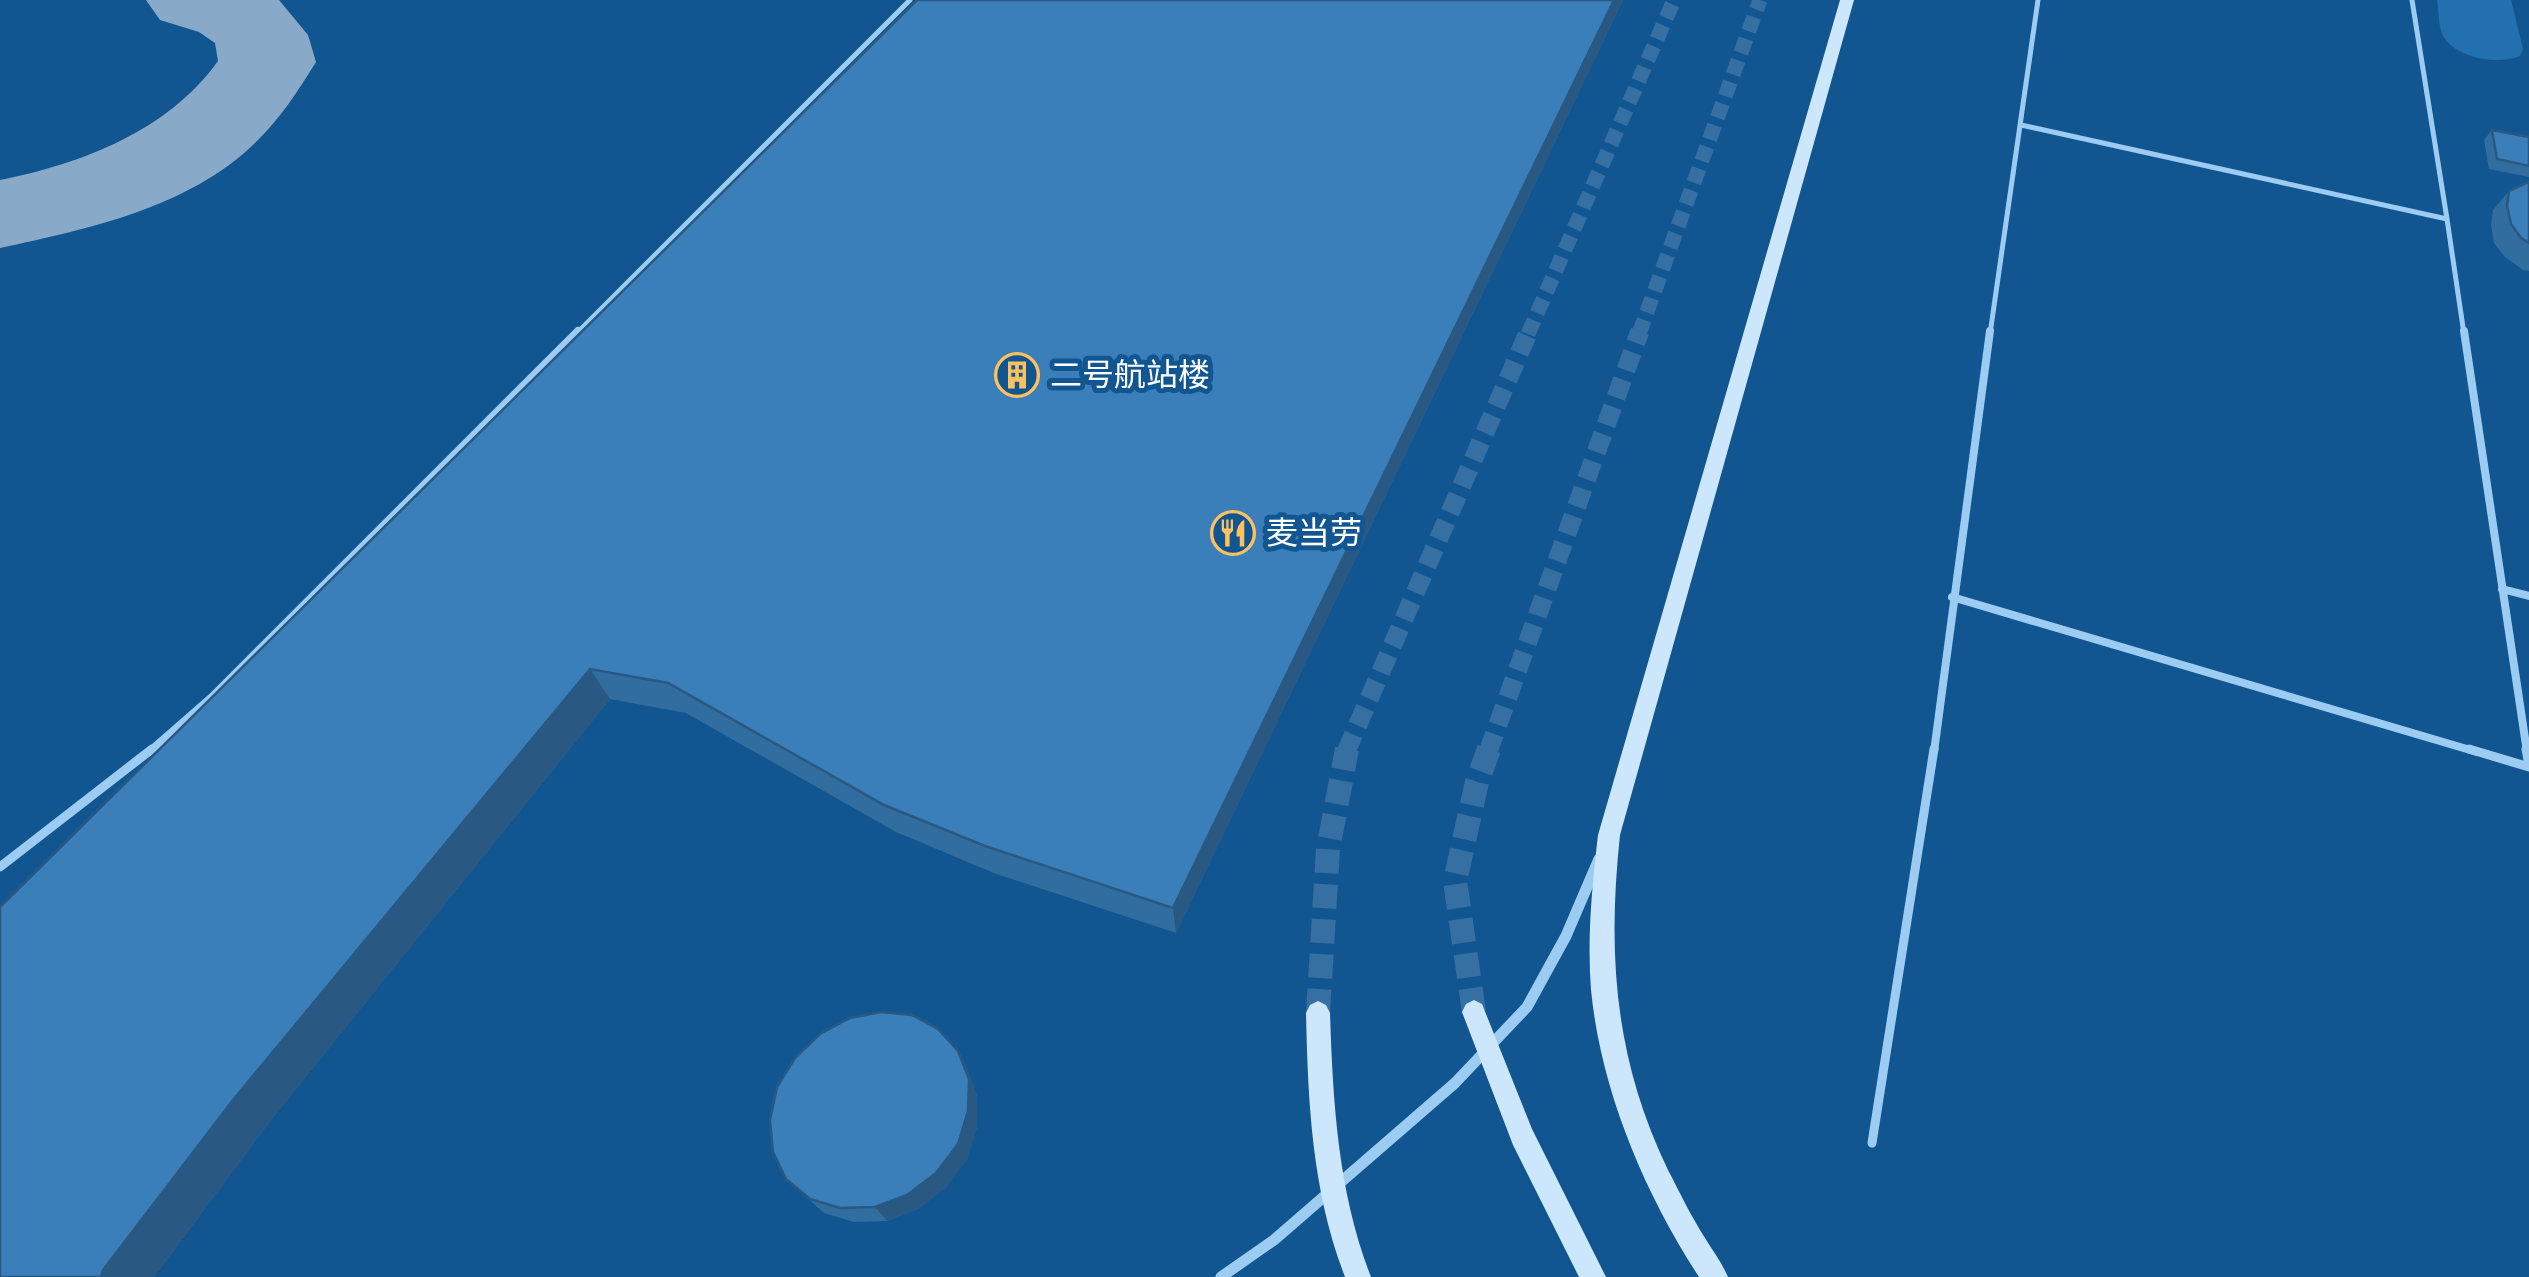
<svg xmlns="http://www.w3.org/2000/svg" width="2529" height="1277" font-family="Arial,'Noto Sans SC',sans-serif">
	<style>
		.green { fill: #2370b0 }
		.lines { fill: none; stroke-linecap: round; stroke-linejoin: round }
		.taxiway { fill: #88aac8; fill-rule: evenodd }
		.secondary-tunnel-far2 { stroke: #366fa2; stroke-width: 15; stroke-dasharray: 15 8; stroke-linecap: butt }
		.secondary-tunnel-far1 { stroke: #366fa2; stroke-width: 19; stroke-dasharray: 19 10; stroke-linecap: butt }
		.secondary-tunnel { stroke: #366fa2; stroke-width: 24; stroke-dasharray: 24 11; stroke-linecap: butt }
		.lane-far2 { stroke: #9dccf2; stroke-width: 5 }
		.lane-far1 { stroke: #9dccf2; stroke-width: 8 }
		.lane { stroke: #9dccf2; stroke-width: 9 }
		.street { stroke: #9dccf2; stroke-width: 11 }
		.secondary { fill: #cce6fc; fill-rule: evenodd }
		.wall { fill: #326d9f }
		.shaded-wall { fill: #295982 }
		.building { fill: #3a7fb9; stroke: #295982; stroke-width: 2.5 }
		.labels { text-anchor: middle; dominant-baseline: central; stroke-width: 10; stroke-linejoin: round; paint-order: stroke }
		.poi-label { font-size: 32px; fill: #fff; stroke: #125691; text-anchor: start }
	</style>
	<rect width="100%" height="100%" fill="#125691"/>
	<path class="green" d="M2437,0H2511L2523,49L2520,56C2499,65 2460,59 2445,39C2438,30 2439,11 2437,0Z"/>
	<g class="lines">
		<path class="taxiway" d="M146,0H279L308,35L316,62C298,91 280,119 255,143C188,208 88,229 0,248V180C81,164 168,131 218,61L215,43L199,32L160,20Z"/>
		<path class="secondary-tunnel-far2" d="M1528,334L1674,0
			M1639,334L1760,0"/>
		<path class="secondary-tunnel-far1" d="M1346,752L1529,331
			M1488,752L1640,331"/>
		<path class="secondary-tunnel" d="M1474,1012L1455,881L1477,782L1489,749
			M1318,1013L1328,849L1347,749"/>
		<path class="lane-far2" d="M2021,125L2447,219L2412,0
			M2447,219L2464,334
			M576,334L910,0
			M1990,334L2038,0"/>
		<path class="lane-far1" d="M2464,331L2527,752
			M2502,589L2529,596
			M1952,597L2477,752
			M149,752L212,697L578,331
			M1934,752L1990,331"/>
		<path class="lane" d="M2469,749L2529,767
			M2526,749L2529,766
			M0,867L152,749
			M1872,1143L1934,749"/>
		<path class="street" d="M1221,1277L1274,1240L1455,1083L1527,1007L1566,936L1599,859"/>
		<path class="secondary" d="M1840,0H1854L1620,835C1607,956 1615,1060 1668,1170C1680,1193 1691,1216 1705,1238C1713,1251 1722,1263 1728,1277H1699C1644,1192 1601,1091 1591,990C1587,938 1592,886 1598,835Z
			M1474,1000L1482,1004L1532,1129L1606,1277H1579L1513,1145L1462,1012L1466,1004Z
			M1318,1001L1326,1005L1330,1013C1333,1104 1338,1192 1371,1277H1345C1312,1191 1308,1104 1306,1013L1310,1005Z"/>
	</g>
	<path class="wall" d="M917,0H1623L1176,933L994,873L896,832L686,713L610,699L271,1120L154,1277H0Z
		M2492,130L2529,137V177L2489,169L2484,140Z
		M2529,182V271L2523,270L2505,257L2494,243L2491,225L2493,210L2509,191Z
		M967,1068L977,1096V1127L967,1159L946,1187L918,1209L887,1221L854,1222L824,1213L786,1179Z"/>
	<path class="shaded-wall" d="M1614,0H1623L1176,933L1173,908Z
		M590,669L610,699L271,1120L154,1277H101L103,1270L233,1100Z
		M958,1051L967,1068L977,1096V1127L967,1159L946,1187L918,1209L887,1221L875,1207Z"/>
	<path class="building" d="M917,0H1614L1173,908L985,846L884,805L668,683L590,669L233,1100L103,1270L101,1277H0V907Z
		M2492,130L2529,137V166L2497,159Z
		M2528,182H2529V243L2521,238L2511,224L2507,206L2509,191Z
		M881,1012L912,1015L938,1029L958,1051L969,1079L968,1111L958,1144L936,1173L907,1195L875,1207L840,1208L810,1199L786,1179L773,1152L770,1120L777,1087L795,1058L820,1034L850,1018Z"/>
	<defs>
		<g id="building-ring" transform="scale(2.25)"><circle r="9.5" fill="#125691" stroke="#ffc15f" stroke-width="1.5"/><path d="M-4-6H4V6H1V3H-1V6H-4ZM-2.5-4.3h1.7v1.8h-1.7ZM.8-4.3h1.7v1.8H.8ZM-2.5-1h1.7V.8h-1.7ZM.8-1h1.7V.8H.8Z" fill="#ffc15f"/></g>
		<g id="restaurant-ring" transform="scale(2.25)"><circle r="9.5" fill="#125691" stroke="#ffc15f" stroke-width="1.5"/><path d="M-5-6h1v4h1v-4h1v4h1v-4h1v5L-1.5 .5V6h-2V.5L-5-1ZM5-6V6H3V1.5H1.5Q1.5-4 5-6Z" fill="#ffc15f"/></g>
	</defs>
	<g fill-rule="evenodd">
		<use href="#building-ring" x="1017" y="375"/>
		<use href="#restaurant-ring" x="1233" y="533"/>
	</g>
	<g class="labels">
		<g class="poi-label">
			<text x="1050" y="375">二号航站楼</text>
			<text x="1266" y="533">麦当劳</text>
		</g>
	</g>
</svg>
